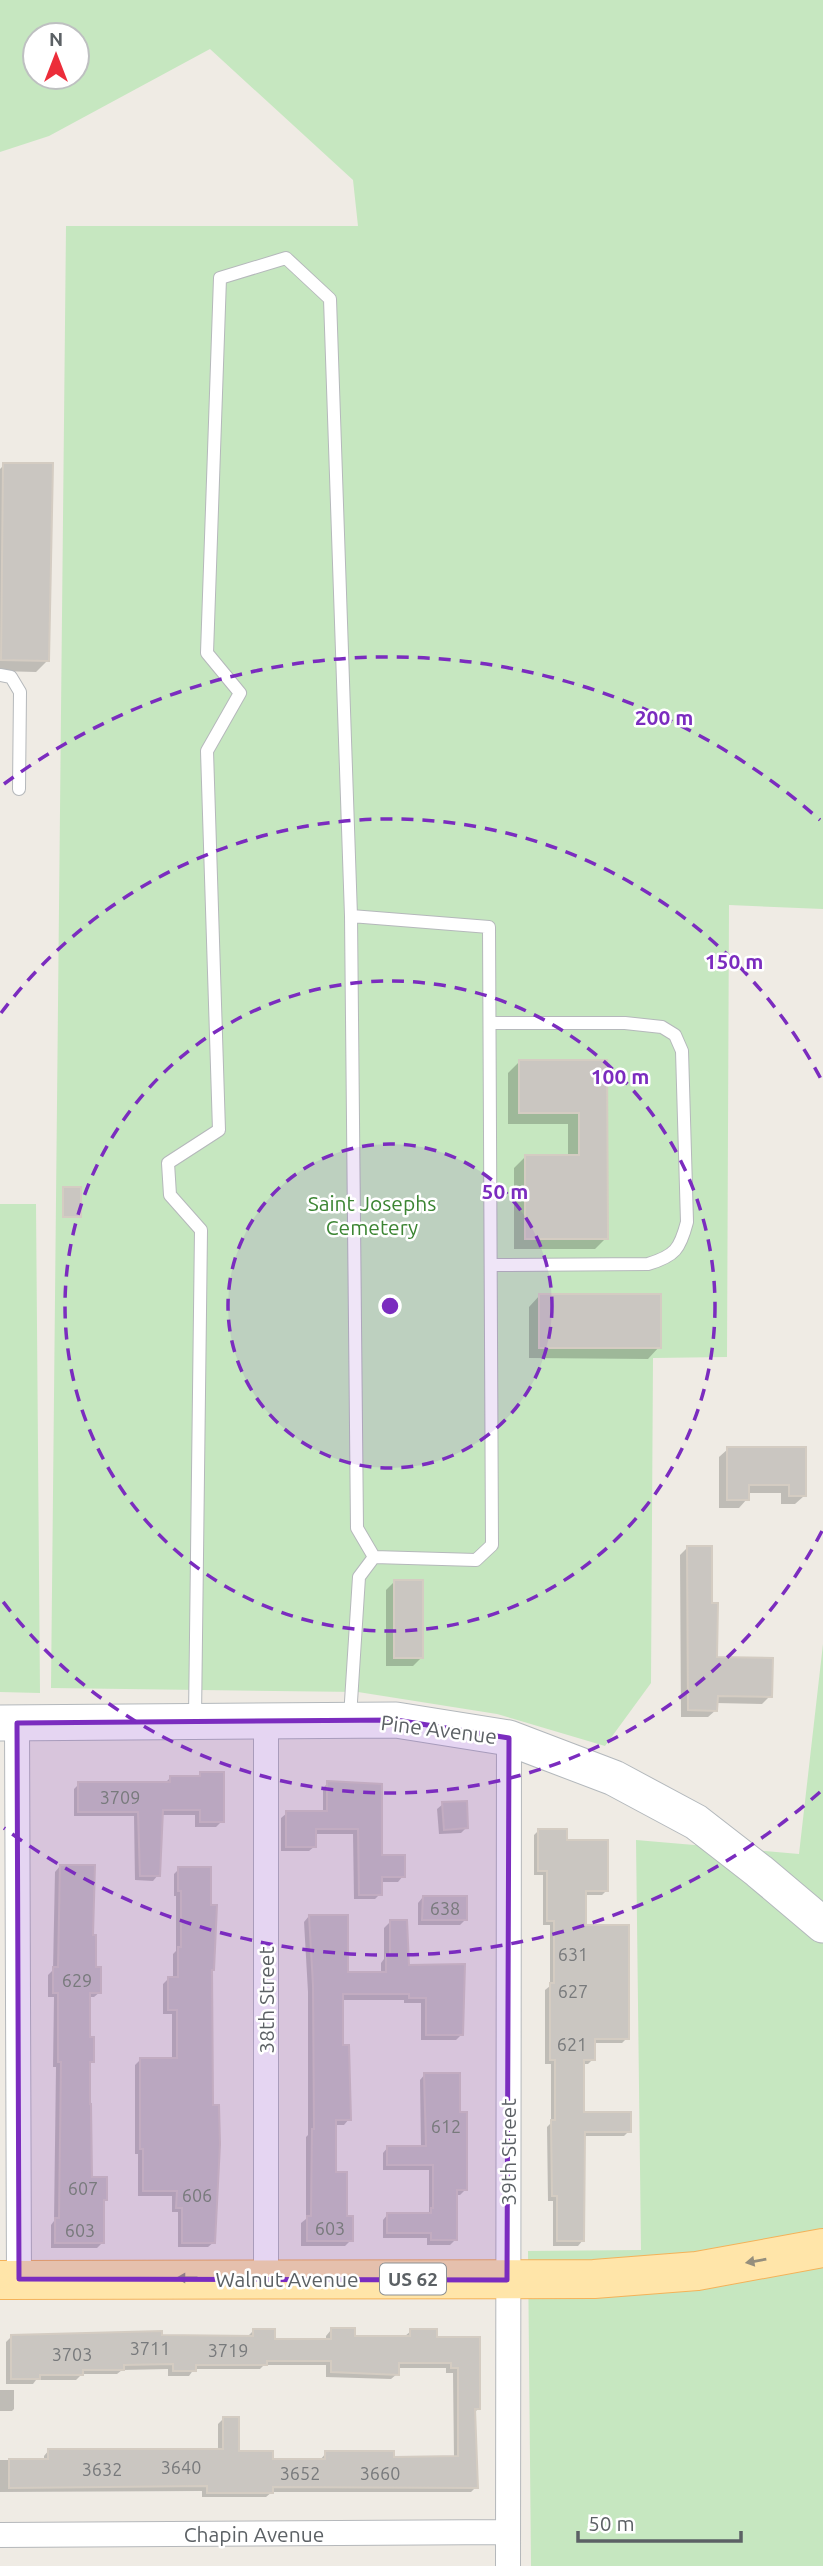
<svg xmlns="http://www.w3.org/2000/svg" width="823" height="2566" font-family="Ubuntu,sans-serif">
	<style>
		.green { fill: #c6e7c0; fill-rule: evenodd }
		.shadow { fill: #0003 }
		.building { fill: #cac6c1; stroke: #d4ccc2; stroke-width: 2 }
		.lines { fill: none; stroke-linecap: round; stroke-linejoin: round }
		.service-casing { stroke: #b5b8bb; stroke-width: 14 }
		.minor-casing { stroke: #b5b8bb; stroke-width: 26 }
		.secondary-casing { stroke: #b3b8bc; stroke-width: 37 }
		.primary-casing { stroke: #f4b259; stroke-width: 40 }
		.service { stroke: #fff; stroke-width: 12 }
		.minor { stroke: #fff; stroke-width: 24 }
		.secondary { stroke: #fff; stroke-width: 35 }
		.primary { stroke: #ffe5a9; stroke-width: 38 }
		.oneway { fill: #958f7d }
		.marked { fill: #7b2cbf; fill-opacity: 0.2; stroke: #7b2cbf; stroke-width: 5; stroke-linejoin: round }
		.ring { fill: none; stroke: #7b2cbf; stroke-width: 3.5; stroke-dasharray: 12 9 }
		.labels { text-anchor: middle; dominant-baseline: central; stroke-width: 5; stroke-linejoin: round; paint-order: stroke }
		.number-label { font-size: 18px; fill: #787a7c }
		.shield { fill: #fff; stroke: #8d9093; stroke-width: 2 }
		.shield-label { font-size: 19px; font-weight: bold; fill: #5c6165 }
		.park-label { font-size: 21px; fill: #3c8533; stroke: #fff }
		.street-label { font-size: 21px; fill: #5c6165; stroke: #fff }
		.centre { fill: #7b2cbf; stroke: #fff; stroke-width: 3.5 }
		.ring-label { font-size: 21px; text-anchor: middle; font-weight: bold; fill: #7b2cbf; stroke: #fff; stroke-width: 5; stroke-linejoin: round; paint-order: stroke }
	</style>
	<rect width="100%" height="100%" fill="#efebe4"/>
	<path class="green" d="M0,0H823V909L729,905L727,1357L653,1358L651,1683L605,1746L497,1714L358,1692L51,1688L66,226H358L353,180L210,49L49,136L0,152ZM35,35H77V77H35Z
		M0,1204H36L40,1693L0,1692Z
		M823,1644V2566H531L528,2251L641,2250L636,1840L799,1854Z"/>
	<path class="shadow" d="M4,465L48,660L36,672L0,671V469Z
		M519,1062H606V1238L595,1249H514V1168L525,1157H568V1124H508V1073Z
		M64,1189L79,1216L77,1218H62V1192Z
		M540,1295L659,1347L648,1359L529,1358V1307Z
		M728,1449H804V1496L795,1504H781V1493H747V1499L739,1508H719V1457Z
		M688,1547L710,1604L716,1659L770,1696L762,1704L716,1703V1710L708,1717H681L680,1555Z
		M394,1582L422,1657L413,1666H386V1590Z
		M200,1774L222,1821L216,1827H195V1815H161L158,1875L153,1881L135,1880L134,1816H74V1789L79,1784H164L170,1778H196Z
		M328,1783L381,1857L403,1876L398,1882H380V1894L375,1899H354L353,1834H315V1846L309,1851H281V1818L287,1813H323V1788Z
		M443,1804L467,1827L461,1833L439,1834L437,1809Z
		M539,1830L565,1841L607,1890L602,1895H584V1927L627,2038L622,2043H593V2059L588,2064H583V2113L629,2131L624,2136H583V2240L578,2246H553V2201H548L547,2127L551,2123V2064H545V1990L550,1986V1925H543V1875H534V1835Z
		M60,1866L91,1936L94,1969L100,1992L94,1997H89V2039L92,2062L88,2066L90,2178L105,2199L103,2202V2242L97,2248H51V2225L54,2221L56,2067H53L54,1997H48V1975L53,1970L55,1872Z
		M179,1869L213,1970L210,1972L214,2242L208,2247H178V2212H172V2196H138V2154H135V2065L140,2060L172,2059V2014H163V1984L168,1979H173V1954L176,1951V1896H174V1874Z
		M423,1897L465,1920L460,1925H418V1903Z
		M309,1916L346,1974H381V1963L384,1959V1928L390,1922L408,1967L462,2034L456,2040H421V2003H404V2000H341V2046L349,2119L344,2125H334V2174L351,2240L345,2246H301V2223L306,2219V2137L308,2135V1992L304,1922Z
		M425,2074L459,2113L465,2190L460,2195H455V2240L450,2245H427V2238H383V2220L388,2214L429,2213V2170H383V2153L388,2147H421L420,2080Z
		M331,2330L353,2337L405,2336L411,2331L435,2339H478V2409L474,2413L476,2487L471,2492H272L266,2497H202V2491L0,2492V2460H44V2456L49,2450H218V2424L223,2419L237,2453L271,2460H320L326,2453L392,2458H454L453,2373H446V2368H397V2374L391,2379L326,2377V2365H264L260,2369H194L189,2376H168V2369L122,2370L117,2374H82L76,2380H36L33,2384H6V2342L11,2337H247L253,2331L274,2340H326V2336Z
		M0,2390H14V2409L12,2411H0Z"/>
	<path class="building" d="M3,463H53L49,661L1,660Z
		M519,1060H607L608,1239H525V1155H579V1113H519Z
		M63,1187H81V1217H63Z
		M539,1294H661V1348H539Z
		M727,1447H806V1496H789V1485H749V1500H727Z
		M687,1546H712V1603H718L717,1657L773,1658L772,1697L718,1696L717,1711L688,1710Z
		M394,1580H423V1658H394Z
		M200,1772H224V1822H200V1810H163L160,1876H140L138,1812H78V1782H170V1776H200Z
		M327,1781L382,1784V1855H405V1877H382V1895H359L358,1829H316V1847H286V1811H327Z
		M467,1801L468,1828L444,1830L442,1802Z
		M538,1829H567V1840H608V1891H586V1925H629V2039H595V2060H584V2112H631V2132H585L584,2241H557V2196H552L551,2120H555V2060H550V1983H554V1921H547V1871H538Z
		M60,1865H95L93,1935H96V1967H101V1993H90V2037H94V2062H90V2104H91L92,2177H107V2200H104V2243H55V2218H59L61,2062H58V1993H53V1967H58Z
		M178,1867H211V1905H217L214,1970H212L213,2105H219L220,2144L215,2243H182V2208H176L177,2191H143V2149H140V2058H177V2010H168V1977H178V1947H181V1891H178Z
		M423,1896H467V1920H422Z
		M309,1915H348V1972H386V1955H390V1920H407L409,1965L465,1964L463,2035H426V1998H409V1994H343V2045H349L351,2120H336V2172H347V2216H353V2241H307V2216H311L312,2129H314L313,1985Z
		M424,2073H460V2112H467V2190H457V2240H431V2233H387V2213H431V2208H433V2165H387V2146H426Z
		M331,2328H355V2336H410V2329H437V2337H480V2409H475L478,2488L273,2487V2493H207V2486L9,2488V2459H48V2449H223V2417H239V2451H273V2459H325V2451H394V2457L458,2456V2368H451V2363H399V2375L331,2372V2361H267V2365H196V2371H173V2364L124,2365V2370H83V2375H40V2379H11V2335L162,2331V2335L253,2336V2329H275V2339H331Z"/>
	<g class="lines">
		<g class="service-casing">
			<path id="service" d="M0,675L11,677L20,692L19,789
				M490,1023H625L662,1027L675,1035L682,1051L687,1222C680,1249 675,1256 648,1264L491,1265
				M350,1717L359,1577L374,1557L476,1560L492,1545L489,927L351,916L357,1528L374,1557
				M195,1718L201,1230L170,1195L168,1163L219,1130L207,751L240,693L207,653L220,278L286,258L330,299L351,916"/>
		</g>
		<g class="minor-casing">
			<path id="minor" d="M17,1723L19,2279
				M266,1723V2278
				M0,2535L508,2532
				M508,2566L509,1738"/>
		</g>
		<g class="secondary-casing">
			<path id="secondary" d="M0,1723L396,1720L509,1738L614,1778L696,1822L759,1871L823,1925"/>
		</g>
		<g class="primary-casing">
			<path id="primary" d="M0,2280L594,2279L697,2271L823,2248"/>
		</g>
		<use href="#service" class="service"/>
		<use href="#minor" class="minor"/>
		<use href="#secondary" class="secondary"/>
		<use href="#primary" class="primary"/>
	</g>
	<defs><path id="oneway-solid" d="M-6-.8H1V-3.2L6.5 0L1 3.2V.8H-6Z" transform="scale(1.75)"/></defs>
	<g class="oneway">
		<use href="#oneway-solid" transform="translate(756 2261) rotate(170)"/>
		<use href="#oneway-solid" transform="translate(187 2278) rotate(180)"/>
	</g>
	<path class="marked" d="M396,1720L509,1738L507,2280L19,2279L17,1723Z"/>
	<circle cx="390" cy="1306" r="162" fill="#7b2cbf" fill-opacity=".12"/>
	<g class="ring">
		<circle cx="390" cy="1306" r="162"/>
		<circle cx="390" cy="1306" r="325"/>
		<path d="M822 1531A487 487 0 0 1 1 1599M1 1013A487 487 0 0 1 822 1081"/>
		<path d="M820 1792A649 649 0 0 1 4 1828M4 784A649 649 0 0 1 820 820"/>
	</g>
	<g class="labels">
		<g class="number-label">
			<text x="120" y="1797">3709</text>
			<text x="445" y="1908">638</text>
			<text x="573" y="1954">631</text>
			<text x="77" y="1980">629</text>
			<text x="573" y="1991">627</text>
			<text x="572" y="2044">621</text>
			<text x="446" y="2126">612</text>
			<text x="83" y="2188">607</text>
			<text x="197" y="2195">606</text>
			<text x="330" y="2228">603</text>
			<text x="80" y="2230">603</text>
			<text x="150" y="2348">3711</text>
			<text x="228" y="2350">3719</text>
			<text x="72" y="2354">3703</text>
			<text x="181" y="2467">3640</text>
			<text x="102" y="2469">3632</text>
			<text x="300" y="2473">3652</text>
			<text x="380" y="2473">3660</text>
		</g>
		<rect class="shield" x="380" y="2263.5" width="66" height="31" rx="5"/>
		<g class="shield-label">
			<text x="413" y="2279">US 62</text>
		</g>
		<g class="park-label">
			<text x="372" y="1203">Saint Josephs<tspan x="372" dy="24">Cemetery</tspan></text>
		</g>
		<g class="street-label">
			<text transform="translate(439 1729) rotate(7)">Pine Avenue</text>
			<text transform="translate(266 2000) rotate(-90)">38th Street</text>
			<text transform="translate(508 2152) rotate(-90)">39th Street</text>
			<text x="287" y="2279">Walnut Avenue</text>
			<text x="254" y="2534">Chapin Avenue</text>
		</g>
	</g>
	<circle cx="390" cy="1306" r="10" class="centre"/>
	<g class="ring-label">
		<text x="664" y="725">200 m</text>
		<text x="734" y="969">150 m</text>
		<text x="620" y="1084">100 m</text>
		<text x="505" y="1199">50 m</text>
	</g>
	<g transform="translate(56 56)"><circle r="33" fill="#ffffff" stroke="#bec0c1" stroke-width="2"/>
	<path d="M0-5L12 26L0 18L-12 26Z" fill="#ec2d3a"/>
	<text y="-10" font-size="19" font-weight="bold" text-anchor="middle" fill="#5c6165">N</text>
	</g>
	<path d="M578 2531v10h163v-10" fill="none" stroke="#5c6165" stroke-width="3.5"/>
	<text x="588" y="2531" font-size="21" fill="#5c6165" stroke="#ffffff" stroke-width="5" paint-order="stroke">50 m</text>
</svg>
